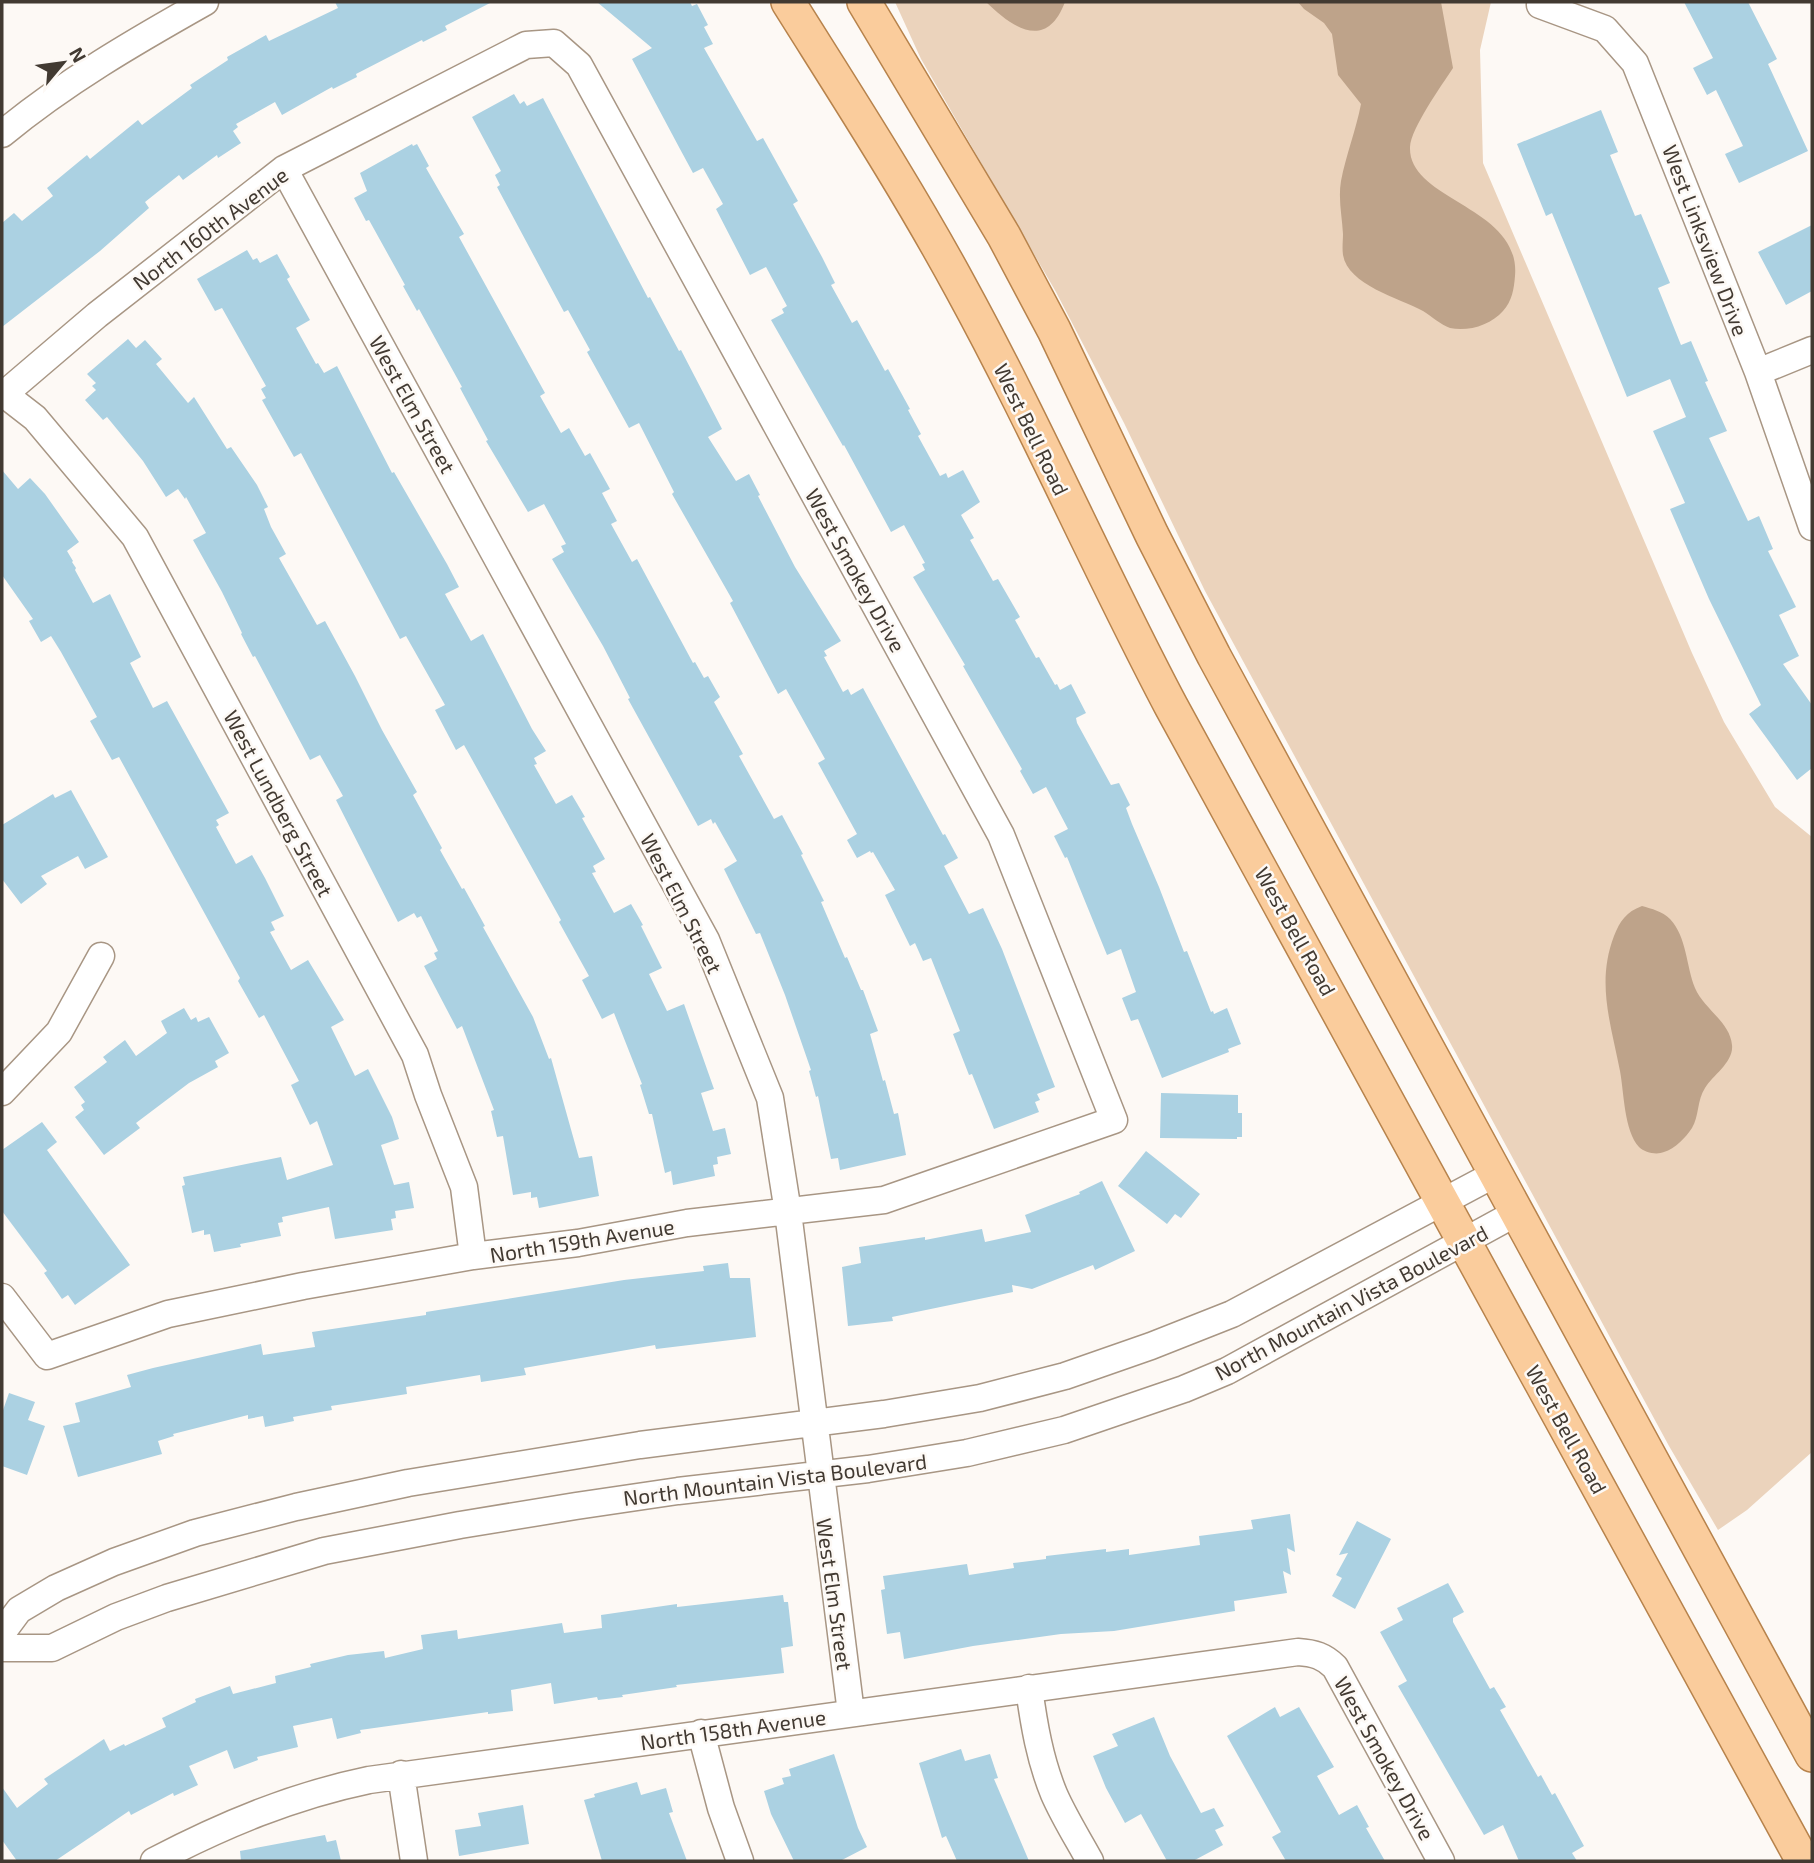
<svg xmlns="http://www.w3.org/2000/svg" width="1814" height="1863" font-family="'Exo 2',sans-serif">
	<style>
		.green { fill: #ebd3bc }
		.water { fill: #bea38a }
		.building { fill: #abd1e2 }
		.lines { fill: none; stroke-linecap: round; stroke-linejoin: round }
		.minor-casing { stroke: #a89684; stroke-width: 29 }
		.major-casing { stroke: #b7834c; stroke-width: 36 }
		.minor { stroke: #fff; stroke-width: 26 }
		.major { stroke: #facc9c; stroke-width: 33 }
		.labels { text-anchor: middle; dominant-baseline: central; stroke-width: 5; stroke-linejoin: round; paint-order: stroke }
		.street-label { font-size: 21px; fill: #423a32; stroke: #fdf9f5 }
	</style>
	<rect width="100%" height="100%" fill="#fdf9f5"/>
	<path class="green" d="M895,2H1491L1480,50L1483,163L1692,653L1724,722L1775,807L1812,837V1452L1747,1510L1718,1530L1669,1446L1205,591L1124,423L1056,292L921,59Z"/>
	<path class="water" d="M986,2H1065C1046,52 1012,27 986,2Z
		M1298,2H1441L1453,68C1442,85 1411,128 1410,147C1408,201 1521,206 1515,276C1514,289 1512,301 1503,311C1491,325 1468,332 1450,328C1441,325 1431,316 1423,311C1399,298 1348,285 1343,255C1342,248 1343,240 1343,234C1342,216 1338,199 1341,181C1346,155 1356,130 1361,104L1338,75L1332,34L1324,23L1304,9Z
		M1642,906C1652,909 1662,911 1670,919C1687,937 1686,966 1695,988C1704,1009 1730,1022 1732,1045C1734,1062 1713,1075 1705,1088C1697,1100 1699,1117 1692,1128C1686,1137 1675,1149 1664,1152C1657,1155 1645,1153 1639,1147C1624,1131 1624,1092 1620,1071C1611,1024 1596,983 1614,936C1620,921 1626,912 1642,906Z"/>
	<path class="building" d="M335,2H492L445,26L447,30L423,42L422,40L356,74L357,77L333,89L332,87L282,115L275,102L236,124L238,127L233,131L241,143L218,158L217,155L183,180L179,175L145,202L149,208L100,251L2,327V223L14,213L22,221L53,196L47,188L87,155L90,159L138,120L142,125L192,88L190,85L228,60L227,57L266,35L269,41L338,8Z
		M597,2H690L692,6L697,4L708,25L704,27L713,44L704,48L757,141L763,138L798,201L793,204L822,257L835,283L831,285L852,323L857,320L885,371L888,369L910,409L908,410L921,434L918,436L940,476L946,473L948,478L963,470L980,502L961,515L974,538L970,540L993,581L998,579L1020,617L1015,620L1036,658L1039,657L1055,685L1057,684L1060,690L1071,684L1086,713L1076,718L1077,723L1111,785L1119,783L1130,805L1126,808L1132,824L1159,887L1184,952L1187,951L1211,1012L1213,1011L1214,1014L1227,1008L1241,1044L1228,1049L1229,1052L1162,1078L1138,1019L1131,1021L1122,998L1136,992L1121,949L1107,955L1067,857L1065,858L1054,836L1068,829L1046,787L1033,794L1020,771L1022,769L963,666L965,665L913,577L925,570L922,564L925,563L904,525L891,532L844,445L843,446L771,320L784,313L782,309L787,306L766,267L750,275L716,209L723,204L703,168L693,173L680,149L632,59L652,48Z
		M1684,2H1748L1777,59L1768,64L1808,151L1739,183L1725,154L1743,146L1716,90L1707,95L1693,68L1713,58Z
		M514,94L520,104L524,101L527,106L543,98L648,298L650,297L679,351L681,350L722,429L708,437L736,481L749,474L760,495L758,496L795,567L841,641L824,651L827,656L824,657L843,692L848,689L851,695L863,688L943,835L945,834L958,858L944,866L969,914L983,908L1002,949L1055,1087L1037,1094L1040,1100L1035,1102L1039,1112L994,1129L972,1074L969,1075L953,1034L960,1031L931,958L923,961L915,943L910,946L885,895L895,890L873,852L871,853L870,851L857,858L847,840L857,834L818,763L825,759L786,689L778,694L730,603L733,601L672,494L674,492L639,423L629,428L587,352L590,350L568,310L564,312L497,187L500,185L495,175L501,171L472,117Z
		M1601,110L1618,152L1610,155L1635,216L1641,214L1670,283L1658,288L1681,345L1691,341L1708,381L1705,382L1727,431L1709,438L1748,521L1759,516L1773,549L1768,551L1796,607L1779,615L1799,656L1783,664L1812,705V768L1797,780L1749,714L1761,705L1709,599L1670,509L1685,503L1653,431L1686,417L1670,379L1627,397L1552,213L1546,216L1517,144Z
		M412,144L413,146L417,144L429,166L426,168L464,234L459,237L545,393L540,396L561,433L569,428L585,456L590,453L610,489L602,493L617,521L611,524L632,562L637,559L693,663L695,662L704,678L708,676L720,697L714,702L743,754L739,756L774,819L782,815L803,854L801,855L824,901L821,902L845,958L847,957L861,990H863L878,1031L870,1034L883,1081L885,1080L894,1114L898,1113L906,1155L840,1170L838,1158L831,1159L818,1096L816,1097L809,1071L811,1070L785,995L760,933L756,934L724,869L737,861L715,822L713,824L711,819L698,826L628,699L630,698L603,646L552,559L564,552L561,546L566,544L544,504L528,512L486,441L488,440L460,388L462,387L419,309L417,311L403,286L405,285L369,220L366,221L354,198L367,191L360,173Z
		M1812,225V291L1786,305L1758,252Z
		M247,250L253,260L257,258L260,263L277,254L290,277L287,279L310,320L296,328L316,364L318,363L324,373L337,366L392,473L394,472L447,564L459,587L445,594L471,641L483,634L532,729L546,751L534,758L537,764L534,765L556,804L572,795L585,817L582,818L605,859L593,866L596,872L592,873L614,913L631,904L643,925L641,926L662,968L649,974L667,1011L684,1004L714,1089L701,1093L713,1131L725,1128L731,1154L717,1157L718,1164L713,1165L715,1176L673,1185L671,1171L665,1173L652,1114H649L640,1085L642,1084L614,1013L602,1019L582,980L589,976L559,922L561,920L464,745L456,750L435,710L445,705L406,636L400,639L301,453L294,457L262,400L266,398L261,389L266,386L222,308L215,311L197,279Z
		M128,339L136,348L145,340L162,359L156,364L188,403L194,397L227,449L231,447L257,485L268,507L264,509L271,527L286,554L279,558L317,625L325,621L355,676L382,730L417,792L413,795L442,848L440,850L462,889L464,888L485,926L483,927L533,1017L549,1059L551,1058L579,1158L592,1156L599,1196L539,1208L537,1197L531,1198V1192L513,1195L503,1136L497,1137L491,1111L494,1110L462,1026L457,1029L424,966L437,959L434,953L438,951L421,916L417,918L414,913L398,922L336,800L343,796L320,755L310,760L255,656L253,657L241,634L242,633L222,592L193,540L206,533L186,497L185,499L178,489L166,497L143,461L107,417L103,420L85,400L96,390L92,386L96,383L87,374Z
		M2,470L18,489L30,478L45,494L79,542L67,551L73,561L72,562L76,568L75,570L93,603L110,594L141,657L130,663L153,708L167,701L229,813L216,820L219,825L216,827L236,864L252,855L265,878L284,916L271,922L275,930L270,932L291,970L308,960L344,1020L331,1027L355,1076L368,1069L392,1117L399,1139L381,1145L394,1185L409,1182L414,1208L395,1211L396,1218L391,1219L393,1230L335,1239L329,1207L282,1217L283,1222L278,1223L281,1236L240,1244L241,1247L214,1252L210,1234L204,1235V1230L192,1233L182,1186L185,1185L183,1177L281,1157L287,1180L333,1165L317,1121L310,1125L291,1085L299,1081L264,1015L259,1018L238,981L240,978L119,757L112,760L90,721L97,717L61,652L51,636L41,642L29,621L33,619L2,575Z
		M71,790L108,857L85,869L78,856L41,876L47,884L21,904L2,879V825L53,794L55,798Z
		M184,1008L191,1020L196,1017L198,1022L209,1017L229,1053L215,1061L218,1067L189,1083L136,1123L140,1128L104,1155L75,1117L84,1110L81,1105L85,1102L74,1087L107,1062L103,1057L125,1040L136,1056L167,1033L161,1021Z
		M1161,1093L1238,1095V1113H1242V1137H1237V1139L1160,1138Z
		M42,1122L57,1142L47,1150L130,1265L75,1305L68,1295L62,1299L44,1273L47,1271L2,1211V1150Z
		M1146,1151L1200,1194L1181,1218L1175,1214L1167,1224L1118,1186Z
		M1102,1181L1135,1251L1095,1270L1093,1265L1032,1289L1012,1285L1013,1292L892,1317L893,1321L848,1326L842,1267L861,1263L859,1247L925,1237V1240L982,1229L985,1242L1031,1232L1025,1215L1080,1194L1079,1192Z
		M728,1263L730,1278H750L756,1337L656,1349L655,1345L524,1368L526,1375L481,1382L480,1375L406,1387L407,1394L331,1406L332,1410L293,1417L294,1421L265,1427L263,1416L248,1419V1415L173,1434L174,1436L158,1441L162,1454L78,1477L63,1426L80,1422L75,1403L131,1387L127,1375L153,1368L261,1344L263,1355L315,1347L312,1332L426,1315V1312L624,1280L704,1271L703,1266Z
		M9,1393L35,1402L28,1420L45,1426L27,1475L2,1466V1413Z
		M1290,1514L1295,1552L1287,1548L1291,1575L1283,1571L1287,1593L1234,1601L1235,1611L1114,1631L1061,1634L973,1646L904,1659L900,1632L887,1634L881,1590L885,1589L883,1576L967,1564L969,1575L1014,1568L1013,1563L1046,1559V1556L1106,1549V1552L1129,1549V1555L1200,1545L1199,1536L1253,1529L1251,1520Z
		M1357,1521L1391,1539L1355,1609L1332,1596L1342,1578L1336,1575L1348,1553L1339,1555Z
		M1448,1583L1464,1612L1453,1618V1622L1490,1689L1494,1687L1506,1707L1500,1710L1538,1777L1541,1775L1552,1795L1555,1793L1584,1846L1572,1853L1577,1861H1519L1503,1825L1484,1835L1398,1686L1407,1681L1380,1632L1403,1620L1397,1608Z
		M783,1595L784,1602H788L793,1646L781,1648L784,1673L676,1685L677,1687L622,1695L623,1697L598,1700L597,1697L554,1704L551,1683L511,1690L513,1711L488,1714V1712L360,1730L361,1733L337,1739L332,1718L293,1726L298,1747L257,1757L258,1760L234,1769L227,1750L189,1766L198,1785L174,1796L173,1793L131,1815L129,1811L55,1861H17L2,1840V1787L17,1808L48,1784L44,1779L104,1739L110,1751L124,1744L125,1746L166,1727L162,1718L196,1702L195,1699L230,1686L233,1694L276,1683L275,1676L311,1667L310,1664L348,1655L384,1651L385,1658L423,1649L421,1635L457,1630L458,1639L562,1623L564,1633L602,1628L601,1615L677,1604V1607Z
		M1275,1707L1280,1717L1299,1707L1334,1767L1317,1776L1339,1815L1357,1805L1369,1827L1366,1828L1385,1861H1286L1272,1837L1281,1832L1227,1736Z
		M1154,1717L1170,1756L1201,1813L1214,1808L1224,1826L1215,1830L1223,1845L1193,1861H1167L1141,1814L1125,1823L1106,1788L1093,1756L1118,1746L1112,1734Z
		M961,1749L965,1761L990,1754L998,1778L994,1779L1029,1861H957L946,1836L942,1838L919,1763Z
		M834,1754L858,1828L867,1847L840,1861H794L771,1814L764,1791L784,1784L782,1778L791,1776L789,1769Z
		M637,1782L641,1795L666,1788L673,1812L669,1813L687,1861H602L584,1800L595,1797L594,1794Z
		M523,1805L529,1844L459,1856L455,1830L481,1826L478,1813Z
		M325,1835L327,1842L336,1840L341,1861H241L240,1851Z"/>
	<g class="lines">
		<g class="minor-casing">
			<path id="minor" d="M1540,5L1605,29L1635,63L1758,372L1812,527
				M2,134C65,82 134,42 205,2
				M284,169L706,940L770,1098L788,1212L851,1713
				M1758,372L1812,350
				M4,394L35,418L135,537L415,1055L428,1095L464,1187L473,1256
				M2,396L97,315L284,169L526,45L554,43L579,65L1001,835L1114,1120L884,1200L687,1223L578,1243L473,1256L303,1286L168,1314L47,1356L2,1297
				M2,1092L59,1032L101,956
				M2,1633L19,1610L56,1588L114,1562L195,1533L296,1507L408,1483L640,1445L884,1414L980,1398L1065,1376L1151,1346L1232,1314L1495,1174
				M2,1648H52L116,1617L167,1598L324,1551L460,1525L576,1506L678,1491L868,1469L967,1453L1064,1430L1184,1389L1227,1371L1516,1213
				M1029,1688C1034,1725 1040,1760 1054,1794C1064,1817 1078,1839 1090,1861
				M701,1733L721,1808L740,1861
				M401,1774L414,1861
				M154,1861C223,1825 292,1796 369,1780L1298,1652C1314,1653 1324,1656 1335,1667L1441,1861"/>
		</g>
		<g class="major-casing">
			<path id="major" d="M788,2C847,96 908,190 961,288C1036,425 1098,568 1171,706L1803,1861
				M864,2L1004,236L1054,330L1152,535L1214,656L1812,1755"/>
		</g>
		<use href="#minor" class="minor"/>
		<use href="#major" class="major"/>
	</g>
	<g class="labels">
		<g class="street-label">
			<text transform="translate(210 228) rotate(-37)">North 160th Avenue</text>
			<text transform="translate(1706 240) rotate(69)">West Linksview Drive</text>
			<text transform="translate(413 404) rotate(61)">West Elm Street</text>
			<text transform="translate(1032 429) rotate(64)">West Bell Road</text>
			<text transform="translate(856 570) rotate(61)">West Smokey Drive</text>
			<text transform="translate(279 803) rotate(62)">West Lundberg Street</text>
			<text transform="translate(682 903) rotate(63)">West Elm Street</text>
			<text transform="translate(1296 931) rotate(61)">West Bell Road</text>
			<text transform="translate(582 1240) rotate(-9)">North 159th Avenue</text>
			<text transform="translate(1351 1302) rotate(-28)">North Mountain Vista Boulevard</text>
			<text transform="translate(1567 1429) rotate(61)">West Bell Road</text>
			<text transform="translate(775 1479) rotate(-7)">North Mountain Vista Boulevard</text>
			<text transform="translate(835 1594) rotate(82)">West Elm Street</text>
			<text transform="translate(733 1729) rotate(-8)">North 158th Avenue</text>
			<text transform="translate(1385 1758) rotate(61)">West Smokey Drive</text>
		</g>
	</g>
	<rect width="1814" height="1863" fill="none" stroke="#423a32" stroke-width="7"/>
	<g transform="translate(63 63) rotate(61)" stroke="#fdf9f5" stroke-width="5" paint-order="stroke">
	<path d="M0-5L12 26L0 18L-12 26Z" fill="#423a32"/>
	<text y="-10" font-size="19" font-weight="bold" text-anchor="middle" fill="#423a32">N</text>
	</g>
</svg>
